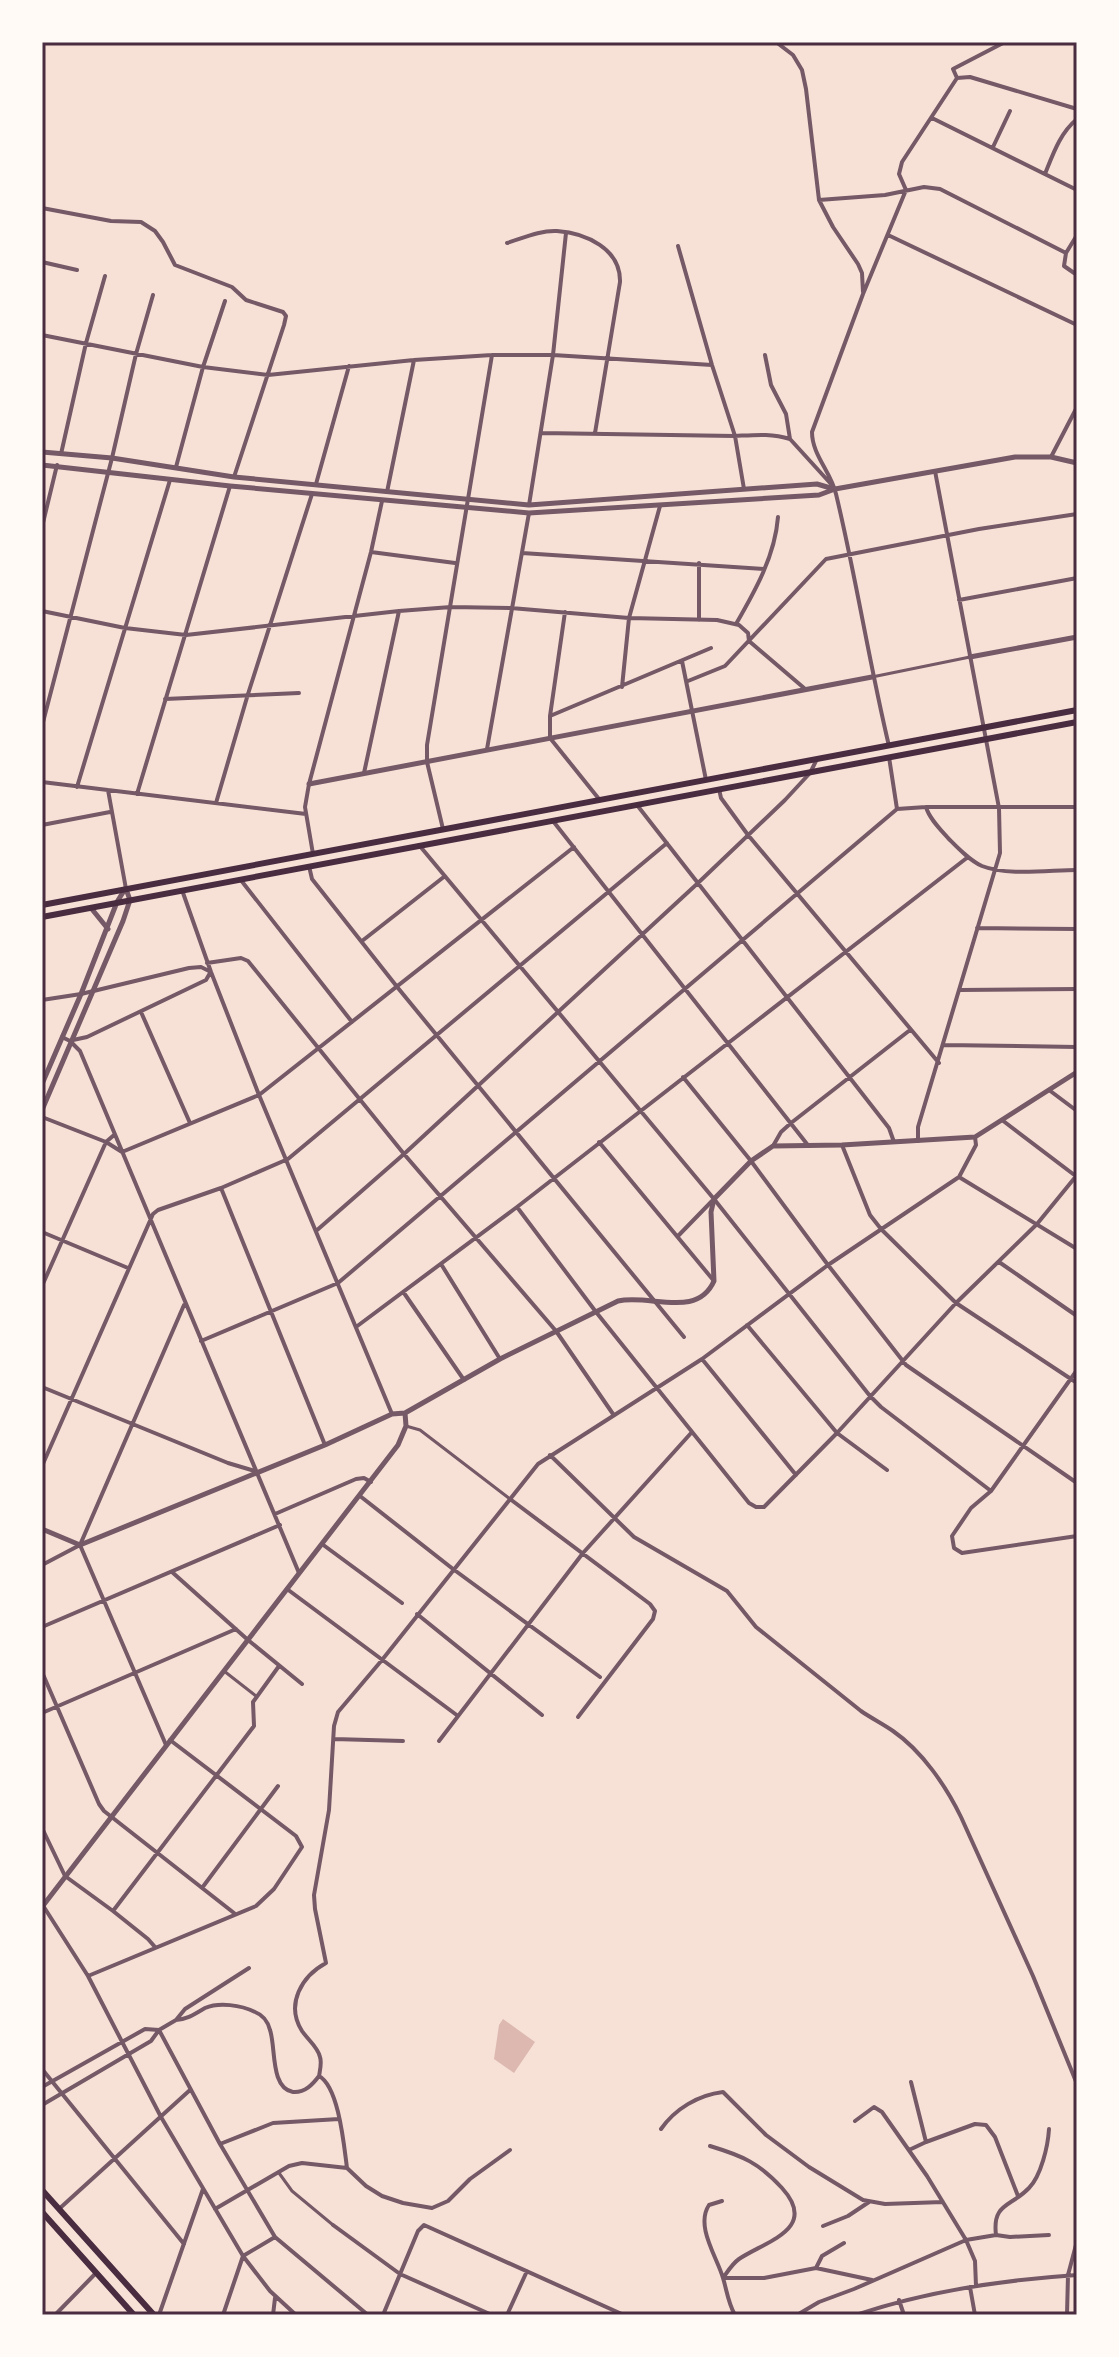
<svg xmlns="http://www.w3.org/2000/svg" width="1119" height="2357" font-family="Roboto,sans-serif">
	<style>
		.water { fill: #dcb8b0 }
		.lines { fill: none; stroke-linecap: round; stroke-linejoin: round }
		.pedestrian { stroke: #755966; stroke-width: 3 }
		.minor { stroke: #755966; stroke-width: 4 }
		.tertiary { stroke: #755966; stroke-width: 5 }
		.secondary { stroke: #4a2c40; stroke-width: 6 }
		.primary { stroke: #4a2c40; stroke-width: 6 }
		.neatline { fill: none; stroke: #4a2c40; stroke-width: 3 }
	</style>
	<rect width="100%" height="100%" fill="#f7e1d7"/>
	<path class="water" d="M503,2019L535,2042L514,2073L494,2059L499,2025Z"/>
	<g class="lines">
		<path class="pedestrian" d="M872,677L970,657
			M406,1426L420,1430L510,1499
			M224,1671L256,1696
			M279,2173L292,2191L333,2225"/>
		<path class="minor" d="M776,42L793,55L802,70L806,89L819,200
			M957,78L970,77L1077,109
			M932,118L1077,190
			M993,147L1010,111
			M1045,174C1053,154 1060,133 1077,119
			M42,208L111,221L141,222L155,231L163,242L175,265L232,287L246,300L283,312L286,316L284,325L234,477
			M888,235L1077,325
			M507,243C523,238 541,230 557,231C586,233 621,249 620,282L595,433
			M678,246L712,365L735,436L744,489
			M1066,253L1077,235
			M42,262L77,270
			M863,292L862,273L858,264L833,227L819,200L885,195L924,187L940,189L1066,253L1064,266L1077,275
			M42,335L203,367L268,375L414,360L492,355H553L712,365
			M765,355L771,385L786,414L790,439L831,484
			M541,433L735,436C754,435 771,433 790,439
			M61,454L86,343L105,276
			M1051,457L1077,407
			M176,467L203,367L225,301
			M316,484L349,366
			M387,492L414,360
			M529,505L553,355L566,233
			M42,527L57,465
			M371,552L455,563
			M522,553L764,569
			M959,600L1077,578
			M42,611L125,628L186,635L399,611L451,607L511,608L629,618L717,620L739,625L748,633L749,641L804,688
			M565,612L550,716V738L599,799
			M699,620V563
			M736,624C755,591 775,556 778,517
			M682,661L706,780
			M688,681L725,666L826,559L979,529L1077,514
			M622,687L629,618L660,506
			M165,699L299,693
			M550,716L711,648
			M42,726L112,458L136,354L153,295
			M889,746C869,662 856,577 836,494C831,472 812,455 812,432L863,294L906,190L899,174L902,162L957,78L953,69L1005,42
			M487,749L529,513
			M889,757L897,809
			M364,773L399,611
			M42,782L306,814
			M77,787L170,480
			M719,789L721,798L748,835L939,1063
			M108,790L126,889
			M137,794L230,486
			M216,803L248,694L312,494
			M637,805L889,1128L894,1142
			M926,807C929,818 940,829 948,838C958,848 969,860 982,866C1007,876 1050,870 1077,870
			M897,809L926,807H1077
			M553,821L807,1144
			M42,825L110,812
			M443,829L427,762V745L492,355
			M419,845L714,1199L870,1396L881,1407L991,1491
			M313,854L305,807L309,784L371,552L382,501
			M309,866L312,879L398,988L684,1337
			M240,879L352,1022
			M182,890L211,972L259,1095L392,1414
			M977,928L1077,929
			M362,941L445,876
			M207,963L241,958L248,961L404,1154L556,1331L613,1414
			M960,990L1077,989
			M42,1000L81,994L189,968L201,967L211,972
			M141,1012L190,1123
			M62,1037L70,1041L80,1051L299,1573
			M73,1040L87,1037L206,980L210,973
			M944,1045L1077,1047
			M683,1077L751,1161L828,1265L906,1365L1077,1483
			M1049,1090L1077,1111
			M42,1117L106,1142L122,1152L259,1095L574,847
			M1002,1120L1077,1177
			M918,1141V1127L1000,853L999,808L935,471
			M599,1142L714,1281
			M842,1145L870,1215L881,1229L956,1303L1077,1383
			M773,1146L781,1132L791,1123L910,1030
			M959,1177L1077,1249
			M221,1188L325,1445
			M517,1207L596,1312L749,1503L756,1507H764L837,1433L956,1303L1037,1224L1077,1175
			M316,1231L404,1154L698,883L785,800L810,773L817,759
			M42,1232L128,1268
			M678,1236L712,1201
			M999,1262L1077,1316
			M441,1264L500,1359
			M42,1286L106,1142L114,1135
			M404,1293L464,1380
			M747,1325L837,1433L887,1470
			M356,1327L517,1207L968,857
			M201,1341L338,1283L897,809
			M702,1359L796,1475
			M1077,1370L991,1491L971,1508L952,1536L954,1548L962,1553L1077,1536
			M42,1387L228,1463L258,1472
			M550,1455L634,1537L727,1591L756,1627L861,1711C871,1718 883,1724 893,1731C922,1751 946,1786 961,1817L1033,1976L1077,2084
			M42,1466L153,1214L158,1210L221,1188L288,1159L667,843
			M360,1496L453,1569L600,1677
			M510,1499L650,1604L655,1611L653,1619L578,1717
			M275,1514L356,1479L364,1478L371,1482
			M322,1544L402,1603
			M80,1545L184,1305
			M80,1545L166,1745
			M42,1565L80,1545
			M172,1572L248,1640L302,1684
			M287,1589L458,1716
			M417,1614L542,1715
			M42,1627L280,1525
			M42,1672L99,1804L104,1811L234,1913
			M42,1713L236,1629
			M334,1739L403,1741
			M439,1741L583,1553L692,1432
			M42,1828L65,1876L113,1911L148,1939L155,1947
			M202,1888L278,1786
			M42,1904L88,1976L161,2117L243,2256L270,2291L296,2315
			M113,1911L254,1726L253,1702L279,1666
			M88,1976L256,1906L274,1889L302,1847L296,1836L170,1740
			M176,2020C189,2019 194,2014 205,2008C219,2002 241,2005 255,2012C263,2015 268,2022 270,2030C276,2047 270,2088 293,2092C305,2093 313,2084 319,2076
			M159,2030L220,2144L275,2237L368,2315
			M42,2069L184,2244
			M319,2076C320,2070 322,2063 320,2057C318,2047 308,2040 302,2031C285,2004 302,1976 326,1963L315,1909L314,1895L329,1810L334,1726L338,1712L382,1660L538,1464L702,1359L828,1265L959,1177L976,1145L975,1137
			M319,2076C339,2087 344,2146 347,2168
			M42,2087L145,2029L159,2030
			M42,2105L151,2041L159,2030L176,2020L185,2009L249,1968
			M855,2121L874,2107L882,2112L927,2176L966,2240L975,2261L976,2286
			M661,2129C675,2109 698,2095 723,2092L766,2135L809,2167L863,2200L885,2204L943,2202
			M1049,2129C1048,2146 1041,2176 1029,2188C1011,2207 992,2203 996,2235L1010,2237L1049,2235
			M926,2142L975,2124L986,2125L995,2137L1018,2196
			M220,2144L273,2123L339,2119
			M710,2146C743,2156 759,2163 782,2188C819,2229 766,2241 739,2259C732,2264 728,2271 723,2278
			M909,2150L926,2142L911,2082
			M722,2201L709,2205C695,2226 717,2257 723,2278C727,2291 728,2303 735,2315
			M59,2209L190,2090
			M215,2209L289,2166L302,2163L347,2168L366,2186L382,2196L403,2203L432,2208L448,2201L470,2179L510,2150
			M333,2225L400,2274L492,2315
			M823,2226L848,2216L869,2202
			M816,2268L822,2256L844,2243
			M723,2278H764L816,2268L872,2280
			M970,2287L975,2315
			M899,2300L904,2315
			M55,2315L96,2273
			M159,2315L203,2189
			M223,2315L243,2256L275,2237
			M273,2315L275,2298
			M383,2315L418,2231L424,2225L624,2315
			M507,2315L527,2271
			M797,2315L819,2302L854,2289L966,2240L996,2235
			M856,2315C927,2291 1002,2280 1077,2275
			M1067,2315L1068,2275L1077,2241"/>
		<path class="tertiary" d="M42,452L112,458L234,477L529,505L817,484L834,489
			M42,465L230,486L529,513L819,495L835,489L1015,457H1051L1077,463
			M970,657L1077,637
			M309,784L872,677
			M91,908L108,929
			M42,1084L81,994L117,902L125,889
			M42,1110L123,921L130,900L126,889
			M42,1529L80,1545L325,1445L392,1414L405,1413L500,1359L618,1301C651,1294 697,1319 714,1281L711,1212L714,1199L751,1161L773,1146L842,1145L975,1137L1077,1072
			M42,1907L398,1445L406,1426L405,1413"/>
		<path class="secondary" d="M42,905L1077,710
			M42,917L1077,722"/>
		<path class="primary" d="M42,2190L154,2315
			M42,2212L134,2315"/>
	</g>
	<rect width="1119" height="2357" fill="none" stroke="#fffaf5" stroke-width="88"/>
	<rect x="44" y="44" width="1031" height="2269" class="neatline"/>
</svg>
